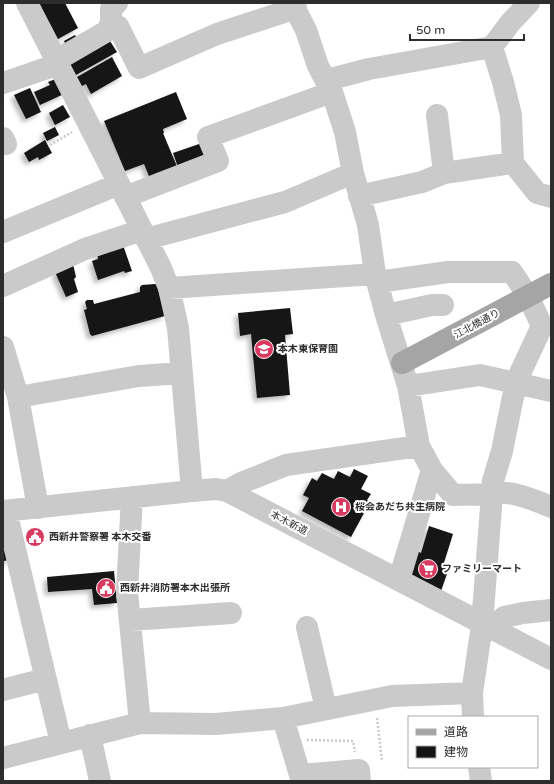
<svg xmlns="http://www.w3.org/2000/svg" width="554" height="784" font-family="'Varela Round','Noto Sans JP',sans-serif">
	<style>
		.building { fill: #141414; filter: url(#shadow) }
		.lines { fill: none; stroke-linecap: round; stroke-linejoin: round }
		.path { stroke: #cacaca; stroke-width: 2.5; stroke-dasharray: 2 2; stroke-linecap: butt }
		.minor { stroke: #cacaca; stroke-width: 22 }
		.major { stroke: #a5a5a5; stroke-width: 22 }
		.labels { text-anchor: middle; dominant-baseline: central; stroke-width: 4; stroke-linejoin: round; paint-order: stroke }
		.street-label { font-size: 10px; fill: #2d2d2d; stroke: #fff }
		.poi-label { font-size: 10px; font-weight: bold; fill: #2d2d2d; stroke: #fff; text-anchor: start }
	</style>
	<defs>
		<filter id="shadow"><feDropShadow dx="-3.5" dy="3.5" stdDeviation="2" flood-color="#0004"/></filter>
	</defs>
	<rect width="100%" height="100%" fill="#fff"/>
	<path class="building" d="M39,3H65L78,28L58,39Z
		M75,35L79,41L67,47L64,41Z
		M110,41L117,52L76,75L70,64Z
		M112,57L122,76L91,94L86,84L82,86L77,77Z
		M58,78L64,94L40,105L34,92L50,85L48,82Z
		M30,88L41,112L26,119L14,95Z
		M176,92L187,119L163,129L164,133H163L178,169L151,181L144,164L125,171L104,121Z
		M63,105L70,117L55,125L49,113Z
		M55,127L59,135L47,141L43,133Z
		M45,140L52,153L39,160L38,157L29,162L24,153Z
		M202,143L207,156L178,167L173,153Z
		M123,245L132,271L125,273L124,271L98,280L92,261L98,259L97,254Z
		M73,264L76,277L74,279L78,292L66,297L55,272Z
		M155,284L157,285L165,316L92,336L90,334L84,310L87,309L85,302L87,300H93L94,304L140,292V287L142,285Z
		M290,308L293,334L285,335L290,395L257,398L251,334L240,336L238,313Z
		M354,469L368,476L361,489L371,494L367,500L370,502L351,537L302,511L309,498L303,495L312,478L317,481L322,473L334,479L338,471L350,477Z
		M429,526L453,534L443,566L449,568L440,594L406,576L415,550L421,553Z
		M3,536L11,560L3,561Z
		M114,571L117,603L94,605L92,589L48,592L47,577Z"/>
	<g class="lines">
		<path class="path" d="M50,145L72,132
			M377,718L382,761
			M307,740L353,741L355,752"/>
		<path class="minor" d="M27,3L119,184L161,268L169,288L178,328L192,491
			M292,3L306,30L318,66L332,92L345,132L353,173L368,225L375,274L386,315L408,386L419,446L432,470L453,495L492,494C509,489 535,500 551,507
			M111,23L118,26L139,68L217,34L296,8
			M492,47L503,82L511,115L513,163L537,193L551,197
			M327,80L369,69L492,47L510,23L529,3
			M3,83L53,66L64,56L107,31L111,23V9L117,3
			M437,115L444,173
			M3,138L6,144
			M359,196L422,182L444,173L513,163
			M125,197L218,161L208,137L332,92
			M3,232L119,184
			M146,239L285,202L353,173
			M378,282L448,272H512L528,296L542,326L516,382L502,451L493,481L482,625L472,693L473,717
			M3,286L85,249L142,230
			M169,288L375,274
			M386,315L432,305H443
			M3,347L18,397L38,508
			M408,386L480,375L551,391
			M18,397L139,376L182,373
			M227,491L241,483L286,465L419,446
			M132,497L127,592L140,723
			M3,511L192,491L216,489L227,491L551,659
			M6,511L61,743
			M399,580L432,470
			M131,620L231,613
			M307,627L326,709
			M490,629L504,617L523,613L551,610
			M3,690L45,679
			M283,718L300,775L359,770L360,781
			M90,735L100,781
			M3,758L140,723L216,724L283,718L392,696L472,693
			M479,767L481,781"/>
		<path class="major" d="M402,363L551,284"/>
	</g>
	<defs>
		<g id="school-disc" transform="scale(1)"><circle r="9.5" fill="#d93a60" stroke="#fff"/><path d="M0-5L7-2L0 1L-7-2ZM-4 1L0 2.5L4 1V4Q0 6-4 4Z" fill="#fff"/></g>
		<g id="hospital-disc" transform="scale(1)"><circle r="9.5" fill="#d93a60" stroke="#fff"/><path d="M-5-5h3v3.5h4V-5h3V5h-3V1.5h-4V5h-3Z" fill="#fff"/></g>
		<g id="civic-disc" transform="scale(1)"><circle r="9.5" fill="#d93a60" stroke="#fff"/><path d="M-.6-6.5H3V-4.5H.6V-3L4-1V1h2V6H-6V1h2V-1L-.6-3ZM-1.2 2.5V6h2.4V2.5Z" fill="#fff"/></g>
		<g id="supermarket-disc" transform="scale(1)"><circle r="9.5" fill="#d93a60" stroke="#fff"/><path d="M-6-5.5h2.5l.6 2H6L4.5 2H-2.5L-4.4-4H-6ZM-1.5 3.2a1.3 1.3 0 1 0 .1 0ZM3 3.2a1.3 1.3 0 1 0 .1 0Z" fill="#fff"/></g>
	</defs>
	<g fill-rule="evenodd">
		<use href="#school-disc" x="264" y="349"/>
		<use href="#hospital-disc" x="341" y="507"/>
		<use href="#civic-disc" x="35" y="537"/>
		<use href="#supermarket-disc" x="428" y="569"/>
		<use href="#civic-disc" x="106" y="588"/>
	</g>
	<g class="labels">
		<g class="street-label">
			<text transform="translate(477 324) rotate(-28)">江北橋通り</text>
			<text transform="translate(289 523) rotate(27)">本木新道</text>
		</g>
		<g class="poi-label">
			<text x="278" y="349">本木東保育園</text>
			<text x="355" y="507">桜会あだち共生病院</text>
			<text x="49" y="537">西新井警察署 本木交番</text>
			<text x="442" y="569">ファミリーマート</text>
			<text x="120" y="588">西新井消防署本木出張所</text>
		</g>
	</g>
	<rect width="554" height="784" fill="none" stroke="#2d2d2d" stroke-width="8"/>
	<rect x="408" y="716" width="130" height="52" fill="#ffffff" stroke="#ababab"/>
	<rect x="416" y="729" width="20" height="6" fill="#a5a5a5" stroke="#ababab"/>
	<text x="444" y="736" font-size="12" fill="#2d2d2d">道路</text>
	<rect x="416" y="746" width="20" height="12" fill="#141414" stroke="#ababab"/>
	<text x="444" y="756" font-size="12" fill="#2d2d2d">建物</text>
	<path d="M410 34v6h114v-6" fill="none" stroke="#2d2d2d" stroke-width="2"/>
	<text x="416" y="34" font-size="12" fill="#2d2d2d" stroke="#ffffff" stroke-width="3" paint-order="stroke">50 m</text>
</svg>
